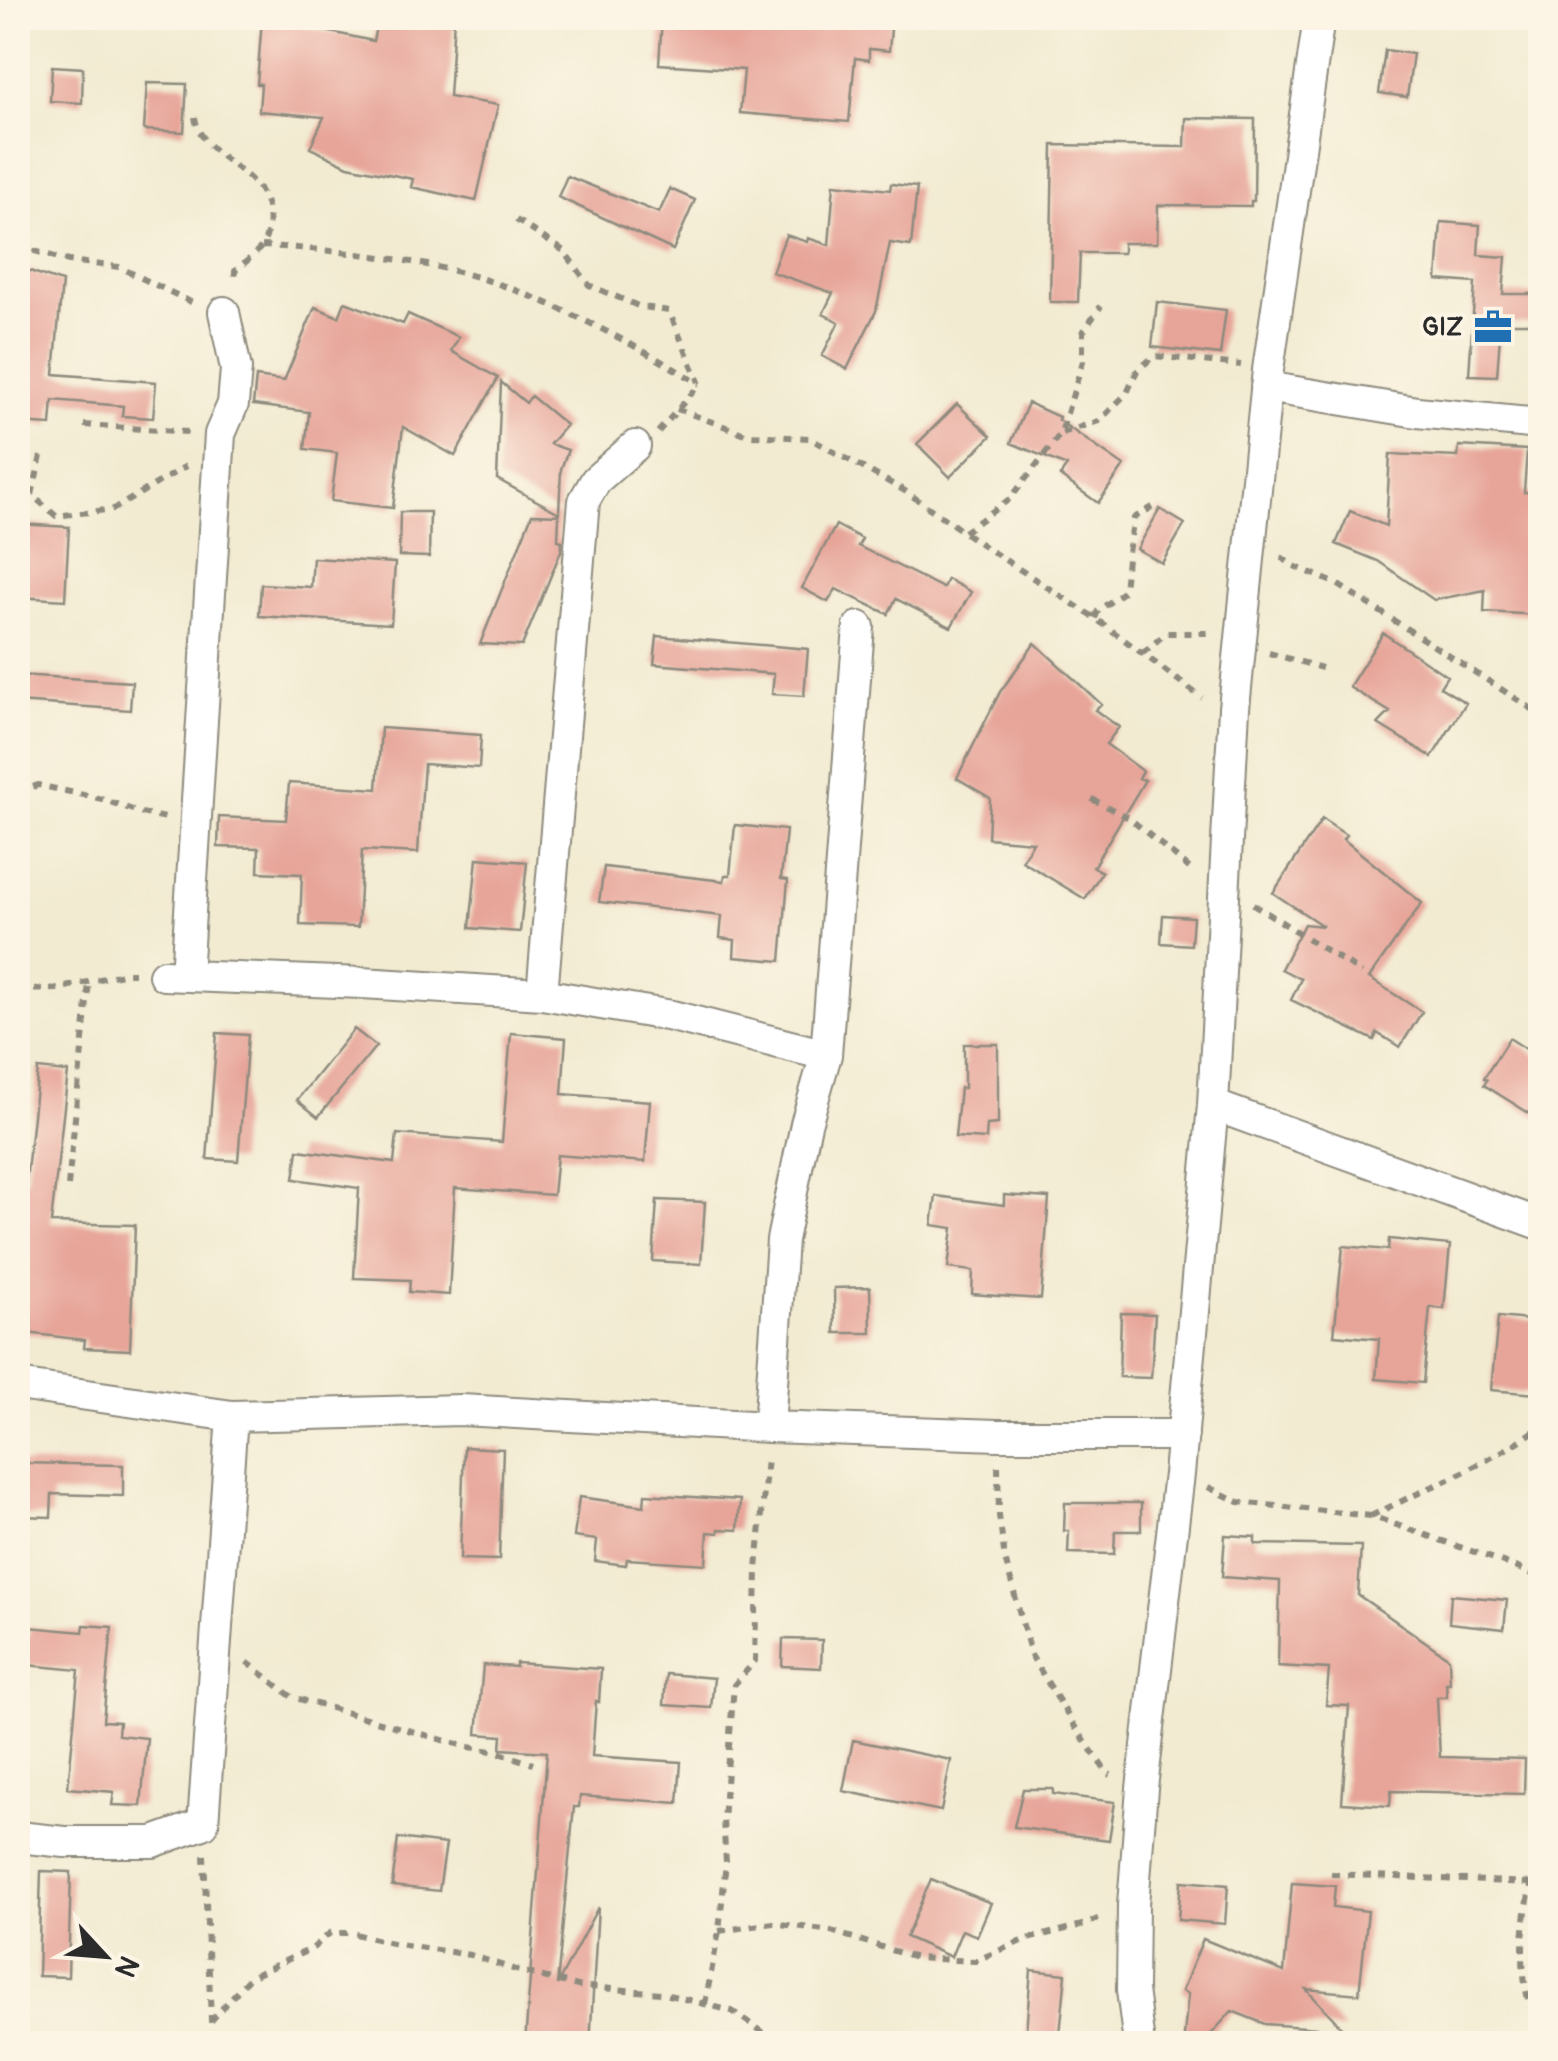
<svg xmlns="http://www.w3.org/2000/svg" width="1558" height="2061" font-family="Pangolin,sans-serif">
	<style>
		.building { fill: #e7a499 }
		.lines { fill: none; stroke-linecap: round; stroke-linejoin: round }
		.minor-casing { stroke: #8e8b7e; stroke-width: 34 }
		.path { stroke: #8e8b7e; stroke-width: 6; stroke-dasharray: 8 8; stroke-linecap: butt }
		.minor { stroke: #fff; stroke-width: 30 }
		.labels { text-anchor: middle; dominant-baseline: central; stroke-width: 8; stroke-linejoin: round; paint-order: stroke }
		.poi-label { font-size: 25px; font-weight: bold; fill: #2b2b2b; stroke: #fcf5e5; text-anchor: end }
	</style>
	<rect width="100%" height="100%" fill="#fcf5e5"/>
	<filter id="ink" filterUnits="userSpaceOnUse"><feTurbulence type="fractalNoise" baseFrequency=".01" numOctaves="2"/><feDisplacementMap in="SourceGraphic" scale="20" xChannelSelector="R" yChannelSelector="G"/><feConvolveMatrix kernelMatrix="1 2 1 2 8 2 1 2 1" color-interpolation-filters="sRGB"/></filter>
	<filter id="wash" filterUnits="userSpaceOnUse"><feTurbulence type="fractalNoise" baseFrequency=".0048" numOctaves="4" result="noise"/><feDisplacementMap in="SourceGraphic" scale="40" xChannelSelector="R" yChannelSelector="G"/><feGaussianBlur stdDeviation="2.25" result="paint"/><feColorMatrix in="noise" values="0 0 0 0 0 0 0 0 0 0 0 0 0 0 0 0 0 1.4 0 .05"/><feComposite in="paint" operator="in"/></filter>
	<g filter="url(#wash)">
		<rect width="100%" height="100%" fill="#f2ebd2"/>
		<g id="blocks">
			<path class="building" d="M262,18H294L293,24L373,41L378,18H454L449,97L498,105L476,201L411,187L413,179L348,166L310,148L324,117L259,111L261,84H257Z
				M662,18H892L889,51L869,49V60L855,58L849,122L740,113L744,70L659,64Z
				M1385,50L1413,54L1407,97L1379,93Z
				M52,66L83,68L82,103L50,101Z
				M147,83L187,84L184,132L144,130Z
				M1186,118L1255,119L1254,201H1251V206L1158,205L1157,243H1123V253H1080L1078,302H1050L1053,145L1185,147Z
				M567,176L659,213L670,189L695,200L673,250L558,197Z
				M834,184L890,190L891,184L917,187L911,246L890,243L876,311L847,369L822,356L839,322L823,314L833,293L772,272L786,235L807,242L808,238L829,245Z
				M1441,222L1480,225L1478,255L1506,257L1503,294H1540V323H1501L1497,376L1469,375L1475,283L1437,280Z
				M27,270L62,282L54,374L156,382L153,418L122,416L123,406L53,400L51,425L18,423V377Z
				M345,302L403,324L408,314L459,337L451,351L498,378L455,456L403,427L393,508L331,501L337,453L305,449L309,412L253,405L256,377L284,381L315,307L339,317Z
				M1157,302L1226,310L1220,355L1152,347Z
				M501,382L526,403L531,396L566,425L550,444L568,450L561,469L559,513L497,479Z
				M1028,403L1059,417L1058,420L1124,466L1098,503L1060,476L1067,466L1011,443Z
				M957,404L991,436L950,477L917,444Z
				M1459,446L1527,450L1524,492L1540,493V615L1484,612L1485,590L1434,600L1378,561L1336,544L1350,511L1386,526L1390,454L1458,457Z
				M1160,509L1185,524L1162,563L1137,549Z
				M400,512H430L429,557L399,556Z
				M532,514L559,515L558,540L562,541L561,551L522,646L480,644Z
				M18,524L69,527L65,600L18,597Z
				M836,525L862,539L858,546L943,588L947,579L971,592L951,627L896,599L888,614L836,589L828,602L802,588Z
				M313,558L395,563L391,624L259,616L261,584L311,587Z
				M1383,633L1447,676L1440,687L1466,703L1432,757L1378,724L1390,712L1349,687Z
				M657,636L808,649L804,696L772,694L774,674L654,664Z
				M1035,643L1101,704L1095,710L1119,727L1106,744L1143,771L1139,778L1145,780L1093,867L1102,872L1085,899L1022,861L1033,842L988,838L990,798L957,778L1000,692Z
				M18,675L132,682L130,710L18,702Z
				M381,728L481,735L479,768L424,764L418,853L362,850L358,927L300,925L302,874L258,872L259,848L218,847L219,817L286,820L289,783L377,789Z
				M1322,819L1346,835L1343,839L1422,903L1369,978L1422,1012L1400,1047L1377,1033L1374,1040L1291,1000L1301,979L1281,969L1304,924L1323,926L1273,893Z
				M735,825L786,830L781,879L788,880L781,961L734,957L735,940L720,938L722,916L599,902L604,867L724,881L725,875H730Z
				M477,858L527,862L520,932L470,928Z
				M1163,915L1193,917L1191,945L1161,943Z
				M354,1029L376,1046L318,1117L297,1100Z
				M217,1033L248,1035L238,1161L207,1159Z
				M511,1033L566,1038L562,1094L650,1101L645,1162L557,1155L553,1195L455,1188L449,1295L409,1292L410,1280L354,1278L359,1188L294,1179L298,1150L394,1163L397,1134L502,1142Z
				M1509,1038L1540,1058V1120L1484,1085L1487,1080L1484,1078Z
				M964,1044H998V1124L987,1125L986,1139L955,1137L960,1088H964Z
				M38,1069L68,1072L51,1223L135,1225L130,1350L84,1348L85,1340L18,1332V1255L23,1208L18,1207V1180L26,1181Z
				M1004,1195L1049,1198L1041,1299L972,1294L973,1271L948,1268L953,1228L932,1225L936,1196L1004,1205Z
				M657,1200L705,1202L701,1264L653,1261Z
				M1389,1239L1450,1245L1444,1309L1430,1307L1423,1383L1376,1379L1379,1339L1334,1335L1343,1246L1388,1250Z
				M870,1287L871,1333H835L834,1288Z
				M1121,1313L1155,1314L1151,1378L1119,1377Z
				M1498,1317L1540,1321L1536,1394L1491,1390Z
				M464,1447L503,1449L499,1560L460,1559Z
				M18,1463L123,1465V1496L52,1494L51,1517L18,1516Z
				M645,1494L740,1500L738,1530L719,1529V1533L708,1532L706,1564L627,1559L626,1565L595,1561L597,1540L574,1537L579,1497L644,1506Z
				M1065,1503H1141V1531H1115L1114,1554L1068,1553L1069,1531H1064Z
				M1225,1535L1255,1537V1544L1361,1546L1358,1595L1449,1658L1450,1683H1446L1447,1697H1437L1440,1757L1525,1759L1524,1794L1391,1791L1390,1806L1342,1803L1349,1706L1326,1705L1329,1669L1278,1666L1280,1581L1222,1577Z
				M1451,1595L1507,1600L1504,1629L1449,1623Z
				M84,1625L112,1627L103,1721L119,1722L118,1735L147,1738L141,1806L112,1805L114,1792L68,1788L79,1670L18,1664V1636L29,1637V1627L83,1632Z
				M783,1639L822,1640L821,1668L782,1666Z
				M516,1663L601,1669L599,1702L596,1701L592,1756L681,1762L678,1803L580,1796L579,1807H574L557,1985L598,1907L590,2044H525L547,1752L501,1749L502,1736L477,1734L483,1665L516,1667Z
				M666,1674L714,1678L711,1708L664,1705Z
				M853,1740L951,1760L941,1811L843,1791Z
				M1023,1789H1053V1794L1115,1802L1109,1840L1014,1827Z
				M398,1838L446,1844L439,1891L392,1886Z
				M41,1871L71,1872L68,1977L38,1976Z
				M931,1879L991,1903L977,1936L962,1930L951,1957L906,1937Z
				M1181,1881L1228,1885L1225,1924L1178,1920Z
				M1292,1883L1335,1886L1333,1907L1368,1911L1359,1994L1306,1989L1344,2030L1265,2024L1232,2011L1203,2043L1184,2036L1188,1994L1182,1991L1203,1939L1284,1972Z
				M1031,1970L1066,1974L1059,2044H1025Z"/>
		</g>
	</g>
	<g filter="url(#ink)">
		<use href="#blocks" fill-opacity="0" stroke="#8e8b7e" stroke-width="2.5"/>
		<g class="lines">
			<g class="minor-casing">
				<path id="minor" d="M1266,387L1417,412L1540,424
					M164,975L362,983L542,994L672,1016L826,1055
					M186,976L220,434L233,404L236,369L224,312
					M542,994L584,501L596,480L635,446
					M1213,1105L1540,1224
					M18,1385L232,1416L461,1410L769,1427L998,1435H1183
					M769,1427L782,1240L806,1124L826,1055L859,627
					M18,1837L65,1842H153L203,1824L232,1416
					M1139,2044L1132,1990L1133,1905L1142,1788L1179,1474L1213,1105L1234,708L1268,370L1319,18"/>
			</g>
			<path class="path" d="M195,117C199,149 238,164 256,185C269,200 273,226 263,244C257,254 244,263 235,271L234,283
				M516,220L564,251L589,285L638,306L669,311L699,382
				M18,246L69,261L119,267L195,304
				M262,246C330,249 411,258 477,277C550,299 634,344 700,384
				M677,409L748,435L809,438L905,491L985,547L1095,618L1202,698
				M84,425L189,432
				M658,432L700,384
				M1062,433L1099,421L1127,393L1137,371L1154,356L1241,365
				M41,456L32,495L56,516L114,509L186,466
				M964,532L1011,498L1061,433L1083,361V332L1101,306
				M1281,557L1294,566L1337,584L1540,714
				M1095,618L1098,611L1124,591L1127,558L1134,518L1156,505
				M1143,653L1166,633H1210
				M1269,653L1322,668
				M18,792L38,785L102,799L141,813L166,818
				M1092,799L1129,818L1194,872
				M1253,904L1362,973
				M18,990L57,989L126,973H134
				M68,1186L89,982
				M998,1466L999,1516L1005,1559L1031,1655L1073,1724L1107,1773L1111,1775
				M1208,1487L1239,1502L1371,1516L1503,1562L1540,1577
				M1371,1516C1428,1487 1488,1465 1540,1427
				M247,1662L292,1697L464,1746L497,1752L533,1764
				M1540,1849C1527,1895 1518,1942 1526,1990C1528,2002 1535,2015 1540,2027
				M204,1855L212,2044
				M1331,1874L1531,1883
				M719,1931L774,1923L831,1931L916,1958L975,1961L1024,1940L1086,1924L1105,1916
				M705,2004L719,1931L726,1862L723,1820L734,1685L755,1661L757,1569L767,1458
				M211,2021L250,1977L313,1948L330,1933H351L392,1943L470,1955L516,1970L578,1986L661,1993L732,2011L780,2044"/>
			<use href="#minor" class="minor"/>
		</g>
	</g>
	<defs>
		<g id="office-bare" transform="scale(3)"><path d="M-6-3h4V-5.5h4V-3h4V5H-6ZM-1-4.5V-3h2v-1.5ZM-6 0V1H6V0Z" fill="#1f6fb2" stroke="#fcf5e5" stroke-width="2.5" paint-order="stroke"/></g>
	</defs>
	<g fill-rule="evenodd">
		<use href="#office-bare" x="1493" y="327"/>
	</g>
	<g class="labels">
		<g class="poi-label">
			<text x="1463" y="327">GIZ</text>
		</g>
	</g>
	<rect width="1558" height="2061" fill="none" stroke="#fcf5e5" stroke-width="60"/>
	<g transform="translate(105 1956) rotate(116)" stroke="#fcf5e5" stroke-width="8" paint-order="stroke">
	<path d="M0-8L18 38L0 25L-18 38Z" fill="#2b2b2b"/>
	<text y="-15" font-size="28" font-weight="bold" text-anchor="middle" fill="#2b2b2b">N</text>
	</g>
</svg>
